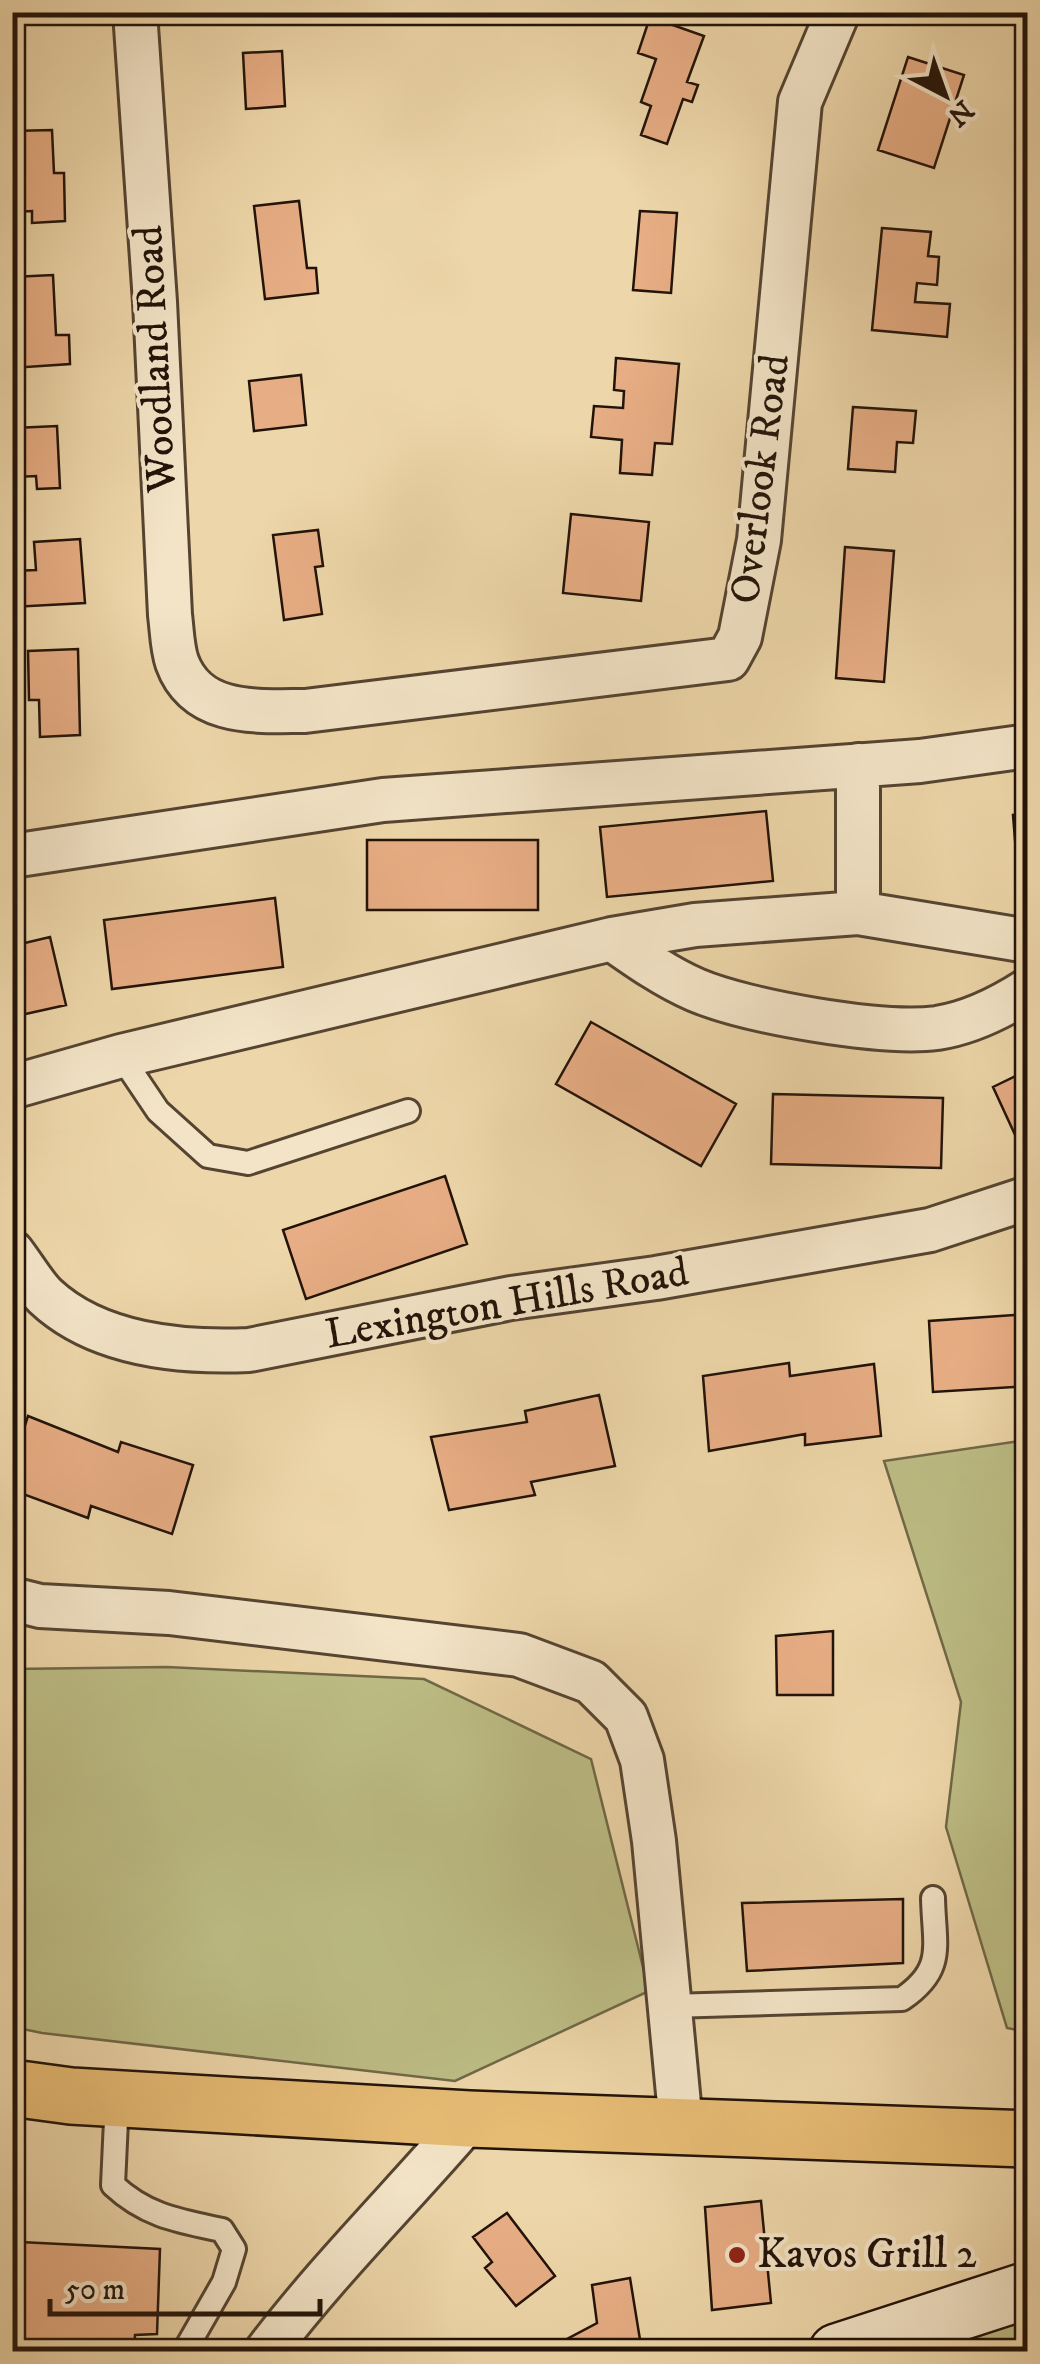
<svg xmlns="http://www.w3.org/2000/svg" width="1040" height="2364" font-family="'IM FELL DW Pica',serif">
	<style>
		.green { fill: #bdbd85; stroke: #706847; stroke-width: 2.5 }
		.building { fill: #e7ad84; stroke: #221309; stroke-width: 2.5 }
		.lines { fill: none; stroke-linecap: round; stroke-linejoin: round }
		.lane-casing { stroke: #554431; stroke-width: 28 }
		.street-casing { stroke: #554431; stroke-width: 48 }
		.secondary-casing { stroke: #221309; stroke-width: 60 }
		.primary-casing { stroke: #221309; stroke-width: 60 }
		.lane { stroke: #f3e4c7; stroke-width: 22 }
		.street { stroke: #f3e4c7; stroke-width: 42 }
		.secondary { stroke: #f3e4c7; stroke-width: 55 }
		.primary { stroke: #e6bb74; stroke-width: 55 }
		.poi-dot { fill: #8f2418; stroke: #f3e4c7; stroke-width: 4 }
		.labels { text-anchor: middle; dominant-baseline: central; stroke-width: 8; stroke-linejoin: round; paint-order: stroke }
		.street-label { font-size: 42px; fill: #221309; stroke: #f3e4c7 }
		.poi-label { font-size: 42px; fill: #221309; stroke: #f3e4c7; text-anchor: start }
	</style>
	<rect width="100%" height="100%" fill="#edd6a9"/>
	<filter id="stains"><feTurbulence type="fractalNoise" baseFrequency=".002" numOctaves="4"/><feColorMatrix values="0 0 0 0 .2 0 0 0 0 .09 0 0 0 0 .02 0 0 0 .5 -.17"/></filter>
	<radialGradient id="worn" r=".72"><stop offset=".6" stop-color="#630" stop-opacity="0"/><stop offset="1" stop-color="#630" stop-opacity=".3"/></radialGradient>
	<path class="green" d="M1027,1440H1028L1027,2032L1007,2028L946,1827L961,1702L884,1461Z
		M167,1667L424,1679L591,1759L649,1991L455,2081L42,2033L13,2027V1669Z
		M1027,2298V2351H920Z"/>
	<path class="building" d="M1024,12H1028V39L1013,22Z
		M650,17L704,36L687,82L698,85L692,102L683,99L667,144L641,135L651,106L641,102L656,59L638,53Z
		M282,51L285,106L246,109L243,53Z
		M908,57L964,75L934,168L878,150Z
		M52,130L54,173H64L65,221L32,223V211L12,212V131Z
		M299,201L307,268H316L318,293L265,299L254,206Z
		M640,211L677,213L671,293L633,290Z
		M882,228L931,232L928,256L939,257L937,285L917,283L915,302L950,304L947,337L872,330Z
		M53,275L56,335H69L70,364L12,368V277Z
		M616,358L679,364L672,444L655,443L652,475L620,473L622,440L591,437L594,406L623,408L624,391L614,390Z
		M301,375L306,425L254,431L249,381Z
		M853,407L916,411L913,443L897,442L895,472L848,469Z
		M57,426L60,488L37,489L36,476L16,477L14,428Z
		M571,514L649,522L641,601L563,593Z
		M318,530L323,566L315,567L322,614L284,620L273,535Z
		M80,539L85,603L12,607V571L36,570L34,542Z
		M845,547L894,551L884,682L836,678Z
		M78,649L80,735L40,737L39,700H29L28,651Z
		M766,811L773,881L607,897L600,827Z
		M1028,814V888L1019,889L1013,815Z
		M367,840H538V910H367Z
		M275,898L283,967L112,989L104,920Z
		M50,937L66,1005L12,1017V946Z
		M591,1022L736,1104L701,1166L556,1084Z
		M1028,1070V1150L1023,1152L993,1087Z
		M773,1094L943,1098L941,1168L771,1164Z
		M445,1176L467,1244L306,1299L283,1230Z
		M1028,1314V1386L933,1392L929,1321Z
		M789,1363L790,1376L874,1364L881,1436L805,1445V1434L709,1451L703,1376Z
		M599,1395L615,1466L531,1482L535,1495L449,1510L431,1437L527,1422L525,1411Z
		M28,1416L118,1452L121,1442L193,1465L172,1534L91,1506L88,1518L12,1490V1467Z
		M833,1631V1695H777L776,1636Z
		M903,1899V1963L747,1971L742,1903Z
		M761,2201L771,2303L712,2310L705,2207Z
		M507,2213L555,2276L516,2306L485,2268L492,2262L473,2237Z
		M20,2242L160,2249L157,2334L135,2335L134,2350L15,2352Z
		M630,2278L642,2352H553L552,2347L597,2323L592,2285Z"/>
	<g class="lines">
		<g class="lane-casing">
			<path id="lane" d="M121,1056L158,1111L208,1156L248,1163L408,1111
				M670,2006L902,1999C946,1969 934,1946 933,1898
				M117,2099L113,2185C146,2216 179,2221 222,2230L234,2249L224,2282L184,2352"/>
		</g>
		<g class="street-casing">
			<path id="street" d="M135,12L155,302L170,615C172,630 172,647 177,662C197,717 258,711 305,711L728,659L740,637L759,540L800,102L838,12
				M858,765V913
				M12,856L383,800L920,761L1028,746
				M612,939C639,958 666,977 696,990C748,1012 881,1035 937,1028C970,1023 1000,1008 1028,990
				M12,1087L121,1056L612,939L695,925L858,913L1028,941
				M12,1252C23,1266 33,1284 45,1296C97,1345 181,1353 249,1350L511,1298L656,1278L930,1230L1028,1198
				M12,1599L40,1606L169,1613L519,1655L591,1682L626,1717L642,1760L654,1841L681,2125
				M266,2352C328,2270 402,2197 469,2119"/>
		</g>
		<g class="secondary-casing">
			<path id="secondary" d="M837,2352L1028,2290"/>
		</g>
		<g class="primary-casing">
			<path id="primary" d="M12,2088L71,2096L469,2119L1028,2139"/>
		</g>
		<use href="#lane" class="lane"/>
		<use href="#street" class="street"/>
		<use href="#secondary" class="secondary"/>
		<use href="#primary" class="primary"/>
	</g>
	<circle class="poi-dot" cx="737" cy="2255" r="10"/>
	<g class="labels">
		<g class="street-label">
			<text transform="translate(156 359) rotate(-93)">Woodland Road</text>
			<text transform="translate(761 479) rotate(-83)">Overlook Road</text>
			<text transform="translate(507 1304) rotate(-10)">Lexington Hills Road</text>
		</g>
		<g class="poi-label">
			<text x="757" y="2255">Kavos Grill 2</text>
		</g>
	</g>
	<rect width="1040" height="2364" fill="none" stroke="#edd6a9" stroke-width="50"/>
	<rect x="15" y="15" width="1010" height="2334" fill="none" stroke="#221309" stroke-width="5"/>
	<rect x="25" y="25" width="990" height="2314" fill="none" stroke="#221309" stroke-width="2.5"/>
	<g transform="translate(945 95) rotate(139)" stroke="#f3e4c7" stroke-width="8" paint-order="stroke">
	<path d="M0-8L18 38L0 25L-18 38Z" fill="#221309"/>
	<text y="-15" font-size="28" font-weight="bold" text-anchor="middle" fill="#221309">N</text>
	</g>
	<path d="M50 2299v15h270v-15" fill="none" stroke="#221309" stroke-width="5"/>
	<text x="65" y="2299" font-size="30" fill="#221309" stroke="#f3e4c7" stroke-width="8" paint-order="stroke">50 m</text>
	<rect width="100%" height="100%" filter="url(#stains)"/>
	<rect width="100%" height="100%" fill="url(#worn)"/>
</svg>
